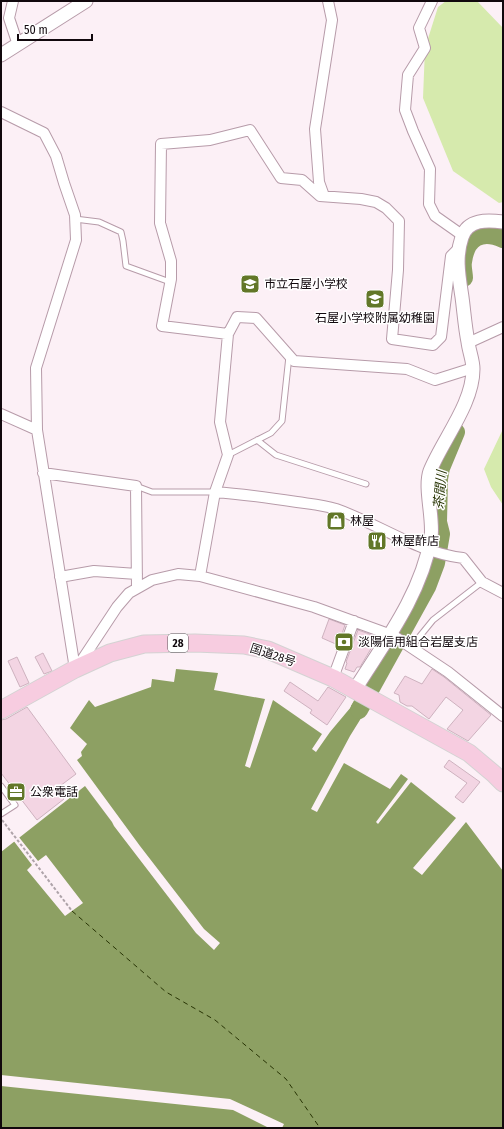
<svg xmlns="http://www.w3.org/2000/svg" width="504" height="1129" font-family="'Fira Sans Condensed','Noto Sans JP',sans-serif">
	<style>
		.green { fill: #d6eaad }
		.water { fill: #8da063 }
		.pier { fill: #fcf0f6 }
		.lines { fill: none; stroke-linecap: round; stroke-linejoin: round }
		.river { stroke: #8da063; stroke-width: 18 }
		.ferry { stroke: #283404; stroke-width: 1; stroke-dasharray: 5 4; stroke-linecap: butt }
		.building { fill: #f3d5e3; stroke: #ceb2bf }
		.service-casing { stroke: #b79ba9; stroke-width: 7 }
		.minor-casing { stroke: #b79ba9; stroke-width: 12 }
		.tertiary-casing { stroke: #b79ba9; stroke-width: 15 }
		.trunk-casing { stroke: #d4d3d3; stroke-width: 19 }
		.path { stroke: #aea3a9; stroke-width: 2; stroke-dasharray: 3 2; stroke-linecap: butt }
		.service { stroke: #fff; stroke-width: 5 }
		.minor { stroke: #fff; stroke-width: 10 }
		.tertiary { stroke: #fff; stroke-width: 13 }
		.trunk { stroke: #f7cce0; stroke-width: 17 }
		.labels { text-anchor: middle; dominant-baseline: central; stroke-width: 3; stroke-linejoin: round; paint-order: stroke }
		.shield { fill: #fff; stroke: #585256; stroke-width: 1 }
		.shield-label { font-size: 11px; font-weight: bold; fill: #11080d }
		.poi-label { font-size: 12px; fill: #11080d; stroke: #fff; text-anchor: start }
		.street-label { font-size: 12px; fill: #11080d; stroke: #fff }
		.water-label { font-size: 13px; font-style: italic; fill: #283404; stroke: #fff }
	</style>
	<rect width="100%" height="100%" fill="#fcf0f6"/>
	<path class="green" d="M446,1H477L503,28V202L499,203L453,171L423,98L425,48L438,7Z
		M503,429V505L491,487L484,469Z"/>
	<path class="water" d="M176,669L218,673L214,690L265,699L245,766L250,768L273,700L322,734L312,749L316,752L330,732L351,707V706L355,700L368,707L350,736L311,809L317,812L344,763L390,789L401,774L408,779L376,822L378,824L411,782L456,818L413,868L422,875L466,822L503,871V1128H1V852L85,786L112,822L114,826L196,933L214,950L220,943L204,929L140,846L77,760L82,756L81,752L87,744L70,728L89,700L95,707L151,687L152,679L174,682Z"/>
	<path class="pier" d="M18,836L38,861L46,855L83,903L65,916L27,870L32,865L13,840Z
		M1,1075L230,1099L284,1124L282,1128H269L233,1110L1,1086Z"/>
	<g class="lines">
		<path class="river" d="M464,278C464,273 462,267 463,262C466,238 481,229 503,239
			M359,710L427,587L436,563L441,534L438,522L439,479L441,468L456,432"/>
		<path class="ferry" d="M72,911L166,992L215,1020L286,1079L320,1128"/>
	</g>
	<path class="building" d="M329,619L345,625L338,645L322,638Z
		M358,630L378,637L360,667H357L354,672L345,669L347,663L346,662Z
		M43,653L52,671L44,674L35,657Z
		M17,657L29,683L20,687L8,661Z
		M432,669L444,677L491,715L468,741L447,729L463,710L446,697L429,719L412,706H407L400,702L399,695L394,693L405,676L422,684Z
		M290,682L318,701L328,687L346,697L327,725L310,713L312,710L284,691Z
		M27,707L76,774L56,789L64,799L37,820L1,773V720L6,719Z
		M449,760L480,782L463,803L455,797L467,783L444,767Z"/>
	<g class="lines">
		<g class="service-casing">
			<path id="service" d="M75,219L99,222L121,232L123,241L126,266L170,282
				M257,440L276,455L366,484
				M228,455L271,433L282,421L289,356
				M136,486L152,492H215
				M411,647L433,620L482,582
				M1,786L15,805L1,814"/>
		</g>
		<g class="minor-casing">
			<path id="minor" d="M13,1L9,18L18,45
				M432,1L419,28L425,48L408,75L405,110L413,131L430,169L429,204L435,216L462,235
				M1,112L44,133L56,156L64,183L75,215L76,240L36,368L37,430L75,669
				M324,196L319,182L315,129L332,20L328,1
				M228,334L162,326L171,279V261L160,223L161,144L210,140L250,130L281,178L302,180L320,196L361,199L376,202L386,208L399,221L398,270L392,339L433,345L441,337L451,256L459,248
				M468,343L503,327
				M1,414L37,430
				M43,473L136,486L137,588
				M215,492C243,494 270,498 297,502C310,504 323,505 336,509C379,524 418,553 463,558L482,582L503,593
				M200,576L215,492L228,455L220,422L228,334L237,317L256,318L294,361L407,369L435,380L473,368
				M60,577L94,571L137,574
				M78,666L117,607L129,593L152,580L178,574L200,576L314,607L394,636L448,672L503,716
				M333,678L354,621"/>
		</g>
		<g class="tertiary-casing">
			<path id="tertiary" d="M1,55L86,1
				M354,691C384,643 421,595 431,538C434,519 424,488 430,471C443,439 473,404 473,369C473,360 469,351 468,342C465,327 464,312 462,297C459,277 455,257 462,237C468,219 487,220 503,222"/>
		</g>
		<g class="trunk-casing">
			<path id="trunk" d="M1,710L75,669L110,653L144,644L195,643L244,645L268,650L333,678L469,753L494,774L503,783"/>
		</g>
		<path class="path" d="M2,820L72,911"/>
		<use href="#service" class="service"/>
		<use href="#minor" class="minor"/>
		<use href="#tertiary" class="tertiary"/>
		<use href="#trunk" class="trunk"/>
	</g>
	<defs>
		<g id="school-square" transform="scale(1)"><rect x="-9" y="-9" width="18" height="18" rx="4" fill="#627728" stroke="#fff"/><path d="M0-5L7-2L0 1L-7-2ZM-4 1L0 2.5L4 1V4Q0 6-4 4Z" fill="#fff"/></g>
		<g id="shop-square" transform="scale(1)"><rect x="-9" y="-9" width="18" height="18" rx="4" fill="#627728" stroke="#fff"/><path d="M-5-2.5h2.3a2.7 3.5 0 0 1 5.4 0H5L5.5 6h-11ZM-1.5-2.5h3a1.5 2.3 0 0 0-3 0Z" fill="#fff"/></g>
		<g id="restaurant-square" transform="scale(1)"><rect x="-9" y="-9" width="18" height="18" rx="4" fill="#627728" stroke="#fff"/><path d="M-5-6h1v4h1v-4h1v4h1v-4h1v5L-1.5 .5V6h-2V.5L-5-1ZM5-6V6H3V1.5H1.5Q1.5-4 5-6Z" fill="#fff"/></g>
		<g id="bank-square" transform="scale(1)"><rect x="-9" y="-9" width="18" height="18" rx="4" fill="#627728" stroke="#fff"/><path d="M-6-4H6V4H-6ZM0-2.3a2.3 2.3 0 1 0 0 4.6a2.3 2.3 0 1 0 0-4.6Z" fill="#fff"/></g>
		<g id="office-square" transform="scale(1)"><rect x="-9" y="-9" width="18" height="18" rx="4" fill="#627728" stroke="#fff"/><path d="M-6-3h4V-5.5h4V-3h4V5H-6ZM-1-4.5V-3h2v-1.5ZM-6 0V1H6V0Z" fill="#fff"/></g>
	</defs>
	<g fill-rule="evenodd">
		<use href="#school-square" x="250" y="284"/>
		<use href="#school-square" x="375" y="299"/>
		<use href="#shop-square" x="336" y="521"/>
		<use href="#restaurant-square" x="377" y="541"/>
		<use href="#bank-square" x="344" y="642"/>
		<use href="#office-square" x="16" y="792"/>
	</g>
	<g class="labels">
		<rect class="shield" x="168" y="634" width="20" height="18" rx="3"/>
		<g class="shield-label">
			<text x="178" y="643">28</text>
		</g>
		<g class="poi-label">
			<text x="264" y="284">市立石屋小学校</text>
			<text x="375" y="318" text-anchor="middle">石屋小学校附属幼稚園</text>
			<text x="350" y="521">林屋</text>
			<text x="391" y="541">林屋酢店</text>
			<text x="358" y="642">淡陽信用組合岩屋支店</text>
			<text x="30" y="792">公衆電話</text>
		</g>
		<g class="street-label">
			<text transform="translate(273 655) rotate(18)">国道28号</text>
		</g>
		<g class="water-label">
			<text transform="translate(440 490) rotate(-85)">茶間川</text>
		</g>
	</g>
	<rect width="504" height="1129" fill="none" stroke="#11080d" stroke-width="4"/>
	<path d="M18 34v6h74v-6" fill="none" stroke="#11080d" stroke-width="2"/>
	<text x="24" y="34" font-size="12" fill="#11080d" stroke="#ffffff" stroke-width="3" paint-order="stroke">50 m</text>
</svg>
